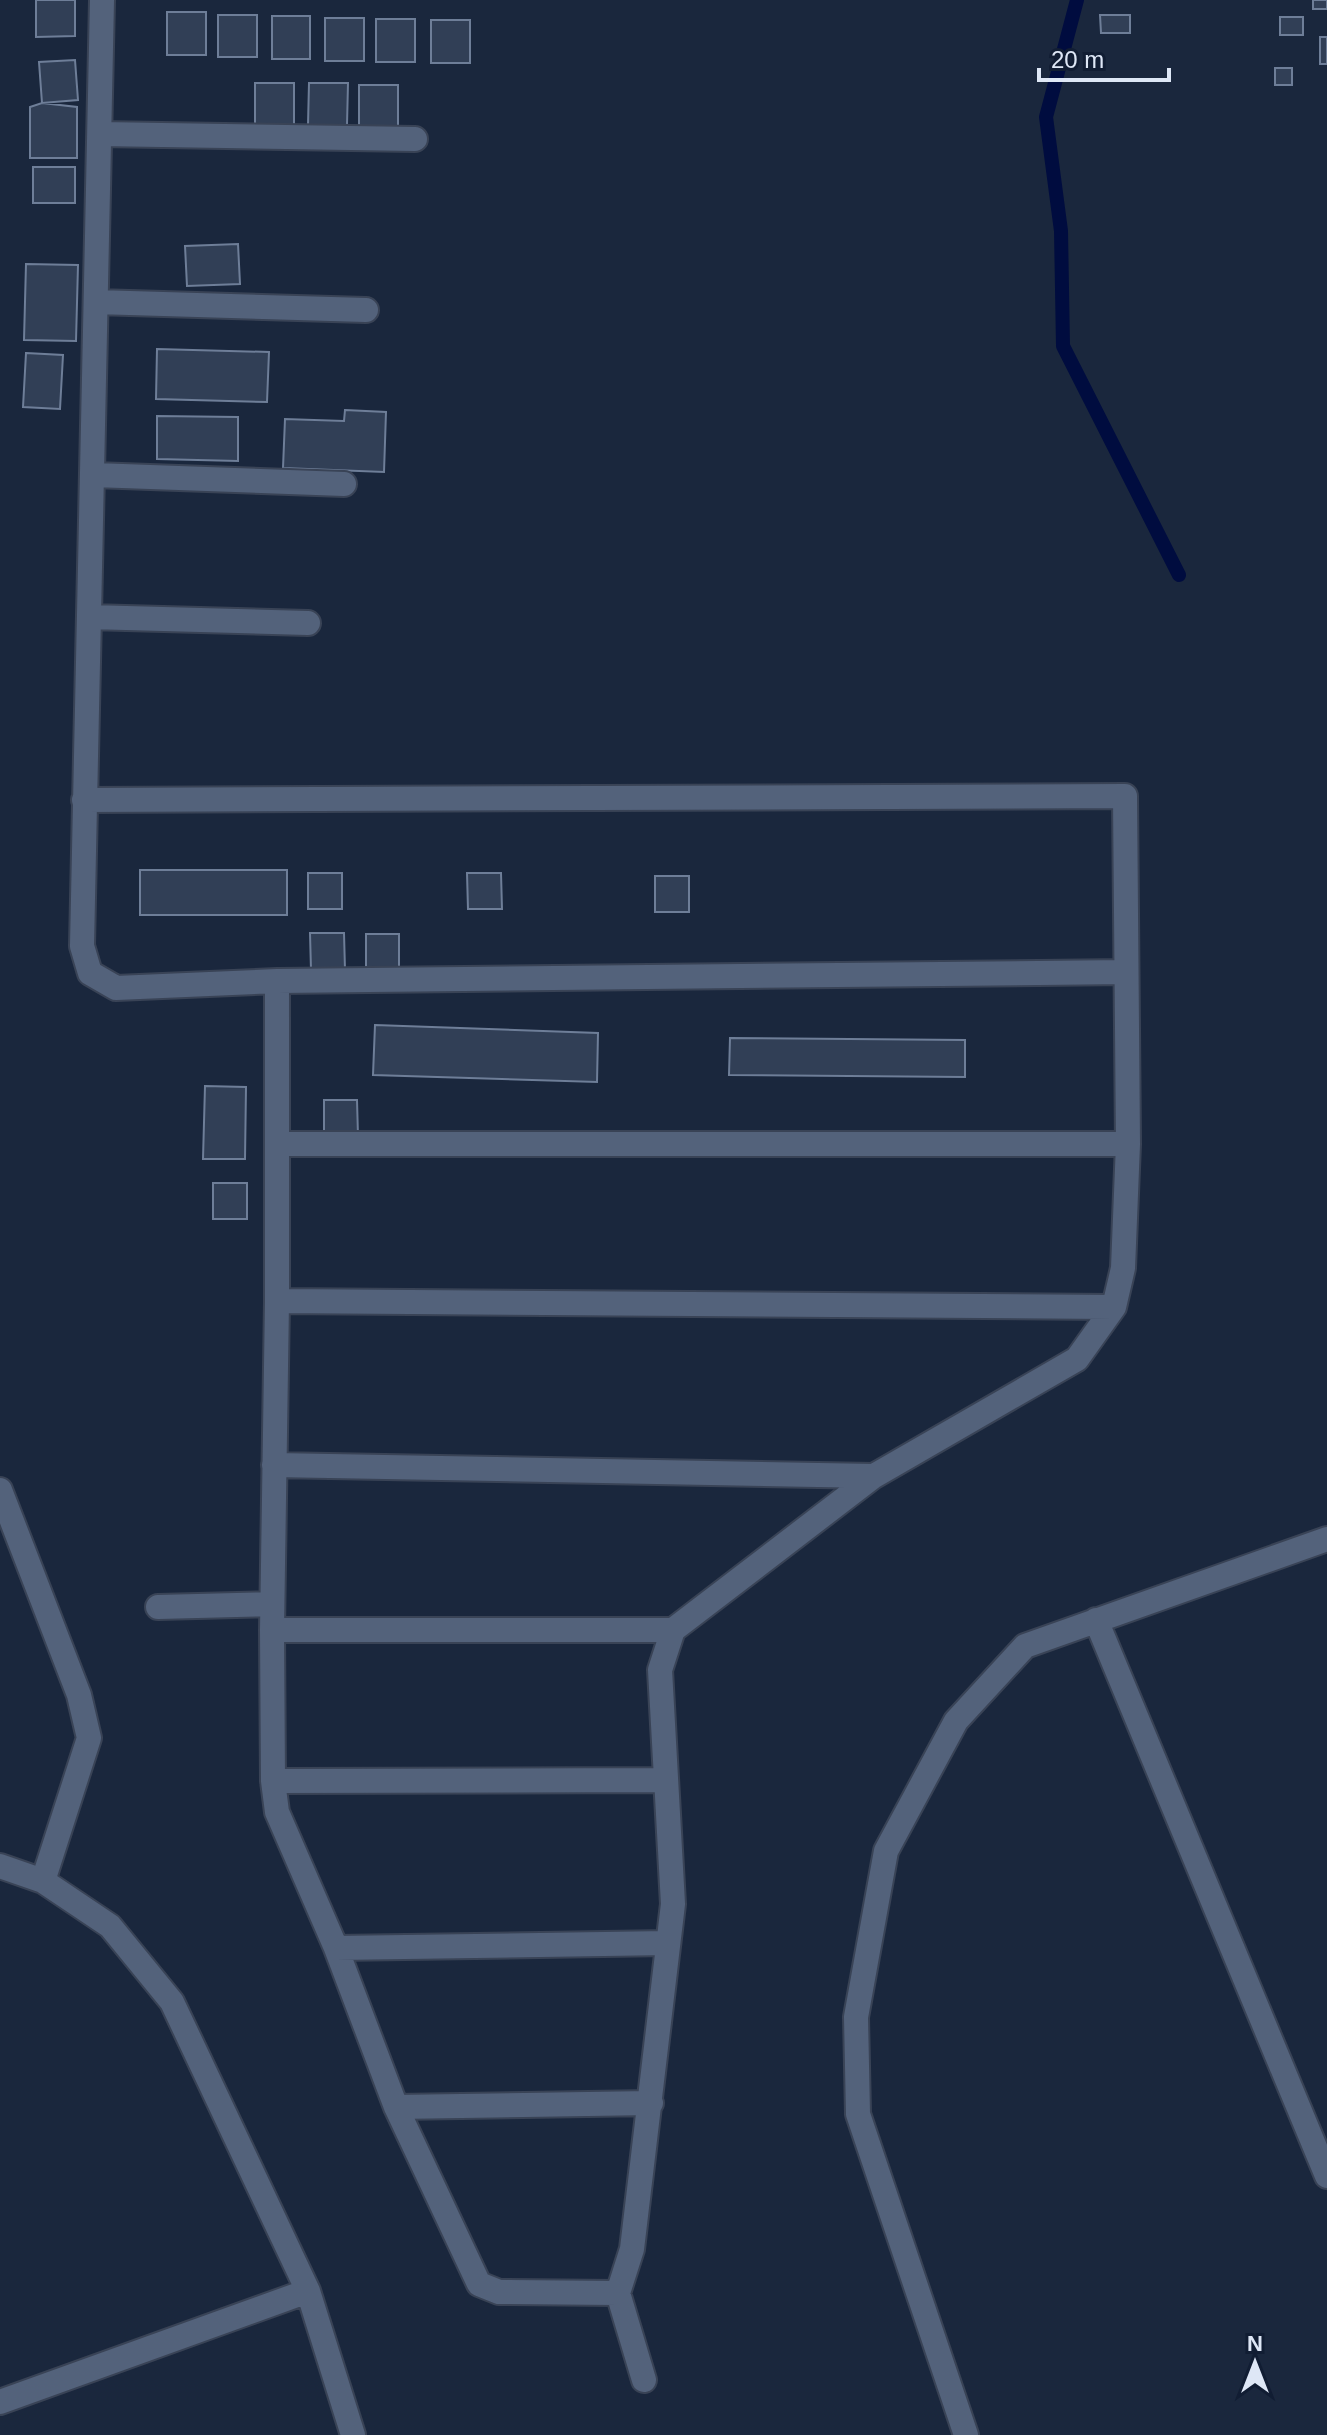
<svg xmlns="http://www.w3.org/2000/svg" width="1327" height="2435" font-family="Helvetica,sans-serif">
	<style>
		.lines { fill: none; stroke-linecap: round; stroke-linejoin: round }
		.stream { stroke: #000c3f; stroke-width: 14 }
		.building { fill: #313f56; stroke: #6e7e98; stroke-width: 2 }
		.street-casing { stroke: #394356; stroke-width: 28 }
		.street { stroke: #53627b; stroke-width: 24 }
	</style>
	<rect width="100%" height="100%" fill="#1a273d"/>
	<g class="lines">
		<path class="stream" d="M1077,0L1046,117L1061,231L1063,346L1179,575"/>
	</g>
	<path class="building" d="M36,0H75V36L36,37Z
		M1313,0H1327V9H1313Z
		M167,12H206V55H167Z
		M218,15H257V57H218Z
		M1100,15H1130V33H1101Z
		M272,16H310V59H272Z
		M1280,17H1303V35H1280Z
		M325,18H364V61H325Z
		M376,19H415V62H376Z
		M431,20H470V63H431Z
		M1320,37H1327V64H1320Z
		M75,60L78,100L42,103L39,62Z
		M1275,68H1292V85H1275Z
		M255,83H294V126L255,125Z
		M309,83H348L347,125H308Z
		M359,85H398V128H359Z
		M42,103L77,107V158H30V107Z
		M33,167H75V203H33Z
		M238,244L240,284L187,286L185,246Z
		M26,264L78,265L76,341L24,340Z
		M157,349L269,352L267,402L156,399Z
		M26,353L63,355L60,409L23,407Z
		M345,410L386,412L384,472L283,468L285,419L344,421Z
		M157,416L238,417V461L157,459Z
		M140,870H287V915H140Z
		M308,873H342V909H308Z
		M467,873H501L502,909H468Z
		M655,876H689V912H655Z
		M310,933H344L345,970H311Z
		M366,934H399V970H366Z
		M375,1025L598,1033L597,1082L373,1075Z
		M730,1038L965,1040V1077L729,1075Z
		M205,1086L246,1087L245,1159H203Z
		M324,1100H357L358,1136H324Z
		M213,1183H247V1219H213Z"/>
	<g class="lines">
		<g class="street-casing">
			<path id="street" d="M102,0L82,946L90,973L116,988L277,981L1126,972
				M100,134L415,139
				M96,302L366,310
				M94,475L344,484
				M89,617L308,623
				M84,800L1125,796L1128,1144L1123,1268L1114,1307L1077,1359L874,1476L673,1630L660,1670L673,1904L632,2249L618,2293L499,2292L479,2284L396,2107L336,1948L277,1812L273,1781L272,1630L277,1301V981
				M277,1144H1128
				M277,1301L1114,1307
				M274,1465L874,1476
				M0,1490L79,1695L89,1738L43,1881
				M158,1607L272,1604
				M1096,1620L1327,2176
				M272,1630H673
				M273,1781L666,1780
				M0,1866L43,1881L110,1926L172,2002L308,2291L353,2435
				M336,1948L668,1943
				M396,2107L651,2103
				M618,2293L644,2380
				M0,2402L308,2291
				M966,2435L858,2114L856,2017L886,1851L956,1721L1025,1646L1327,1539"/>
		</g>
		<use href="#street" class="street"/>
	</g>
	<g transform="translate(1255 2363)" stroke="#111d33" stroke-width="6" paint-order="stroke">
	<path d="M0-6L14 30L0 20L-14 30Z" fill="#dee7f6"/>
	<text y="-12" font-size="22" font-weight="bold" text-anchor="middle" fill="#dee7f6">N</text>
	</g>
	<path d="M1039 68v12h130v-12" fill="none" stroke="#dee7f6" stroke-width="4"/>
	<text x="1051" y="68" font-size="24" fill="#dee7f6" stroke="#111d33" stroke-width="6" paint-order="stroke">20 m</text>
</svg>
